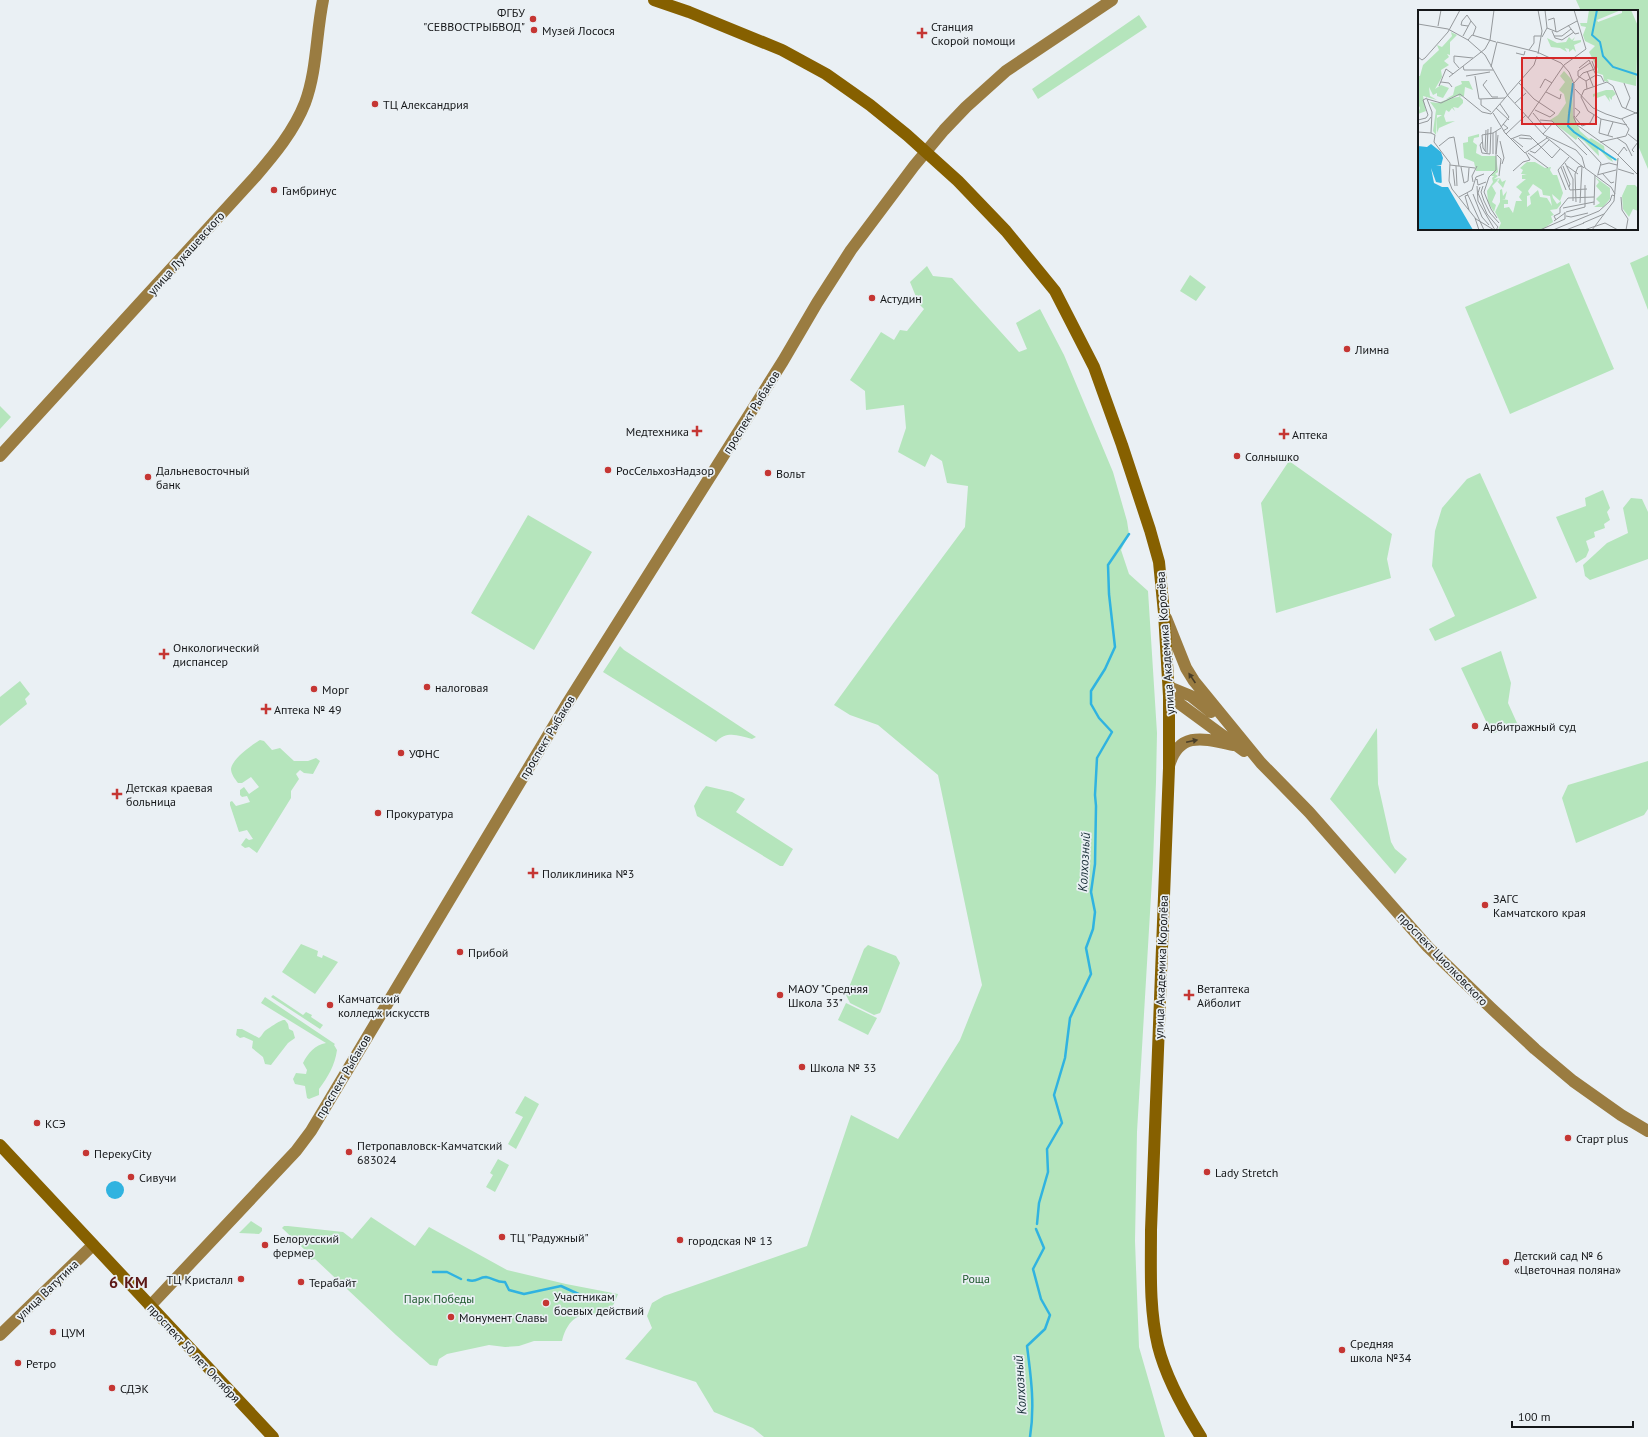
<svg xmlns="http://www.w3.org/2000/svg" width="1648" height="1437" font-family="'PT Sans',sans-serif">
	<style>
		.green { fill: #b5e5bc }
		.water { fill: #30b3e0 }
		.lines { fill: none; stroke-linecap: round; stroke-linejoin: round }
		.stream { stroke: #30b3e0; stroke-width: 2.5 }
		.secondary { stroke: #9a7c41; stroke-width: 12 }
		.primary { stroke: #866000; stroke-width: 12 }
		.oneway { fill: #4a3f29 }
		.poi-dot { fill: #c53633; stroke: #eaf0f4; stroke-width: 1.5 }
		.labels { text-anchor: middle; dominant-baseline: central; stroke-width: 3.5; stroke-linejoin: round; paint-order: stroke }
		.poi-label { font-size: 12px; fill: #151719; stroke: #eaf0f4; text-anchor: start }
		.street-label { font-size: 12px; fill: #151719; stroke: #eaf0f4 }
		.park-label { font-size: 12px; fill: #1e582d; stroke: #eaf0f4 }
		.water-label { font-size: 13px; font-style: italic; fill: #1c313a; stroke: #eaf0f4 }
		.district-label { font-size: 16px; font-weight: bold; letter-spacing: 1px; fill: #5d1816; stroke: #eaf0f4 }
		.inset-river { fill: none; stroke: #30b3e0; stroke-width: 2 }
		.inset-road { fill: none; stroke: #95999c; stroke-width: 1 }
		.view { fill: #d62828; fill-opacity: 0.15; stroke: #d62828; stroke-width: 2 }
		.inset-edge { fill: none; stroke: #151719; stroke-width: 2 }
	</style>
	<rect width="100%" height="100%" fill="#eaf0f4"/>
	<path class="green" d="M1576,0H1648V169L1637,143V11H1581Z
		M1139,15L1147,27L1038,99L1032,89Z
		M1648,255V310L1630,263Z
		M1569,263L1614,369L1510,414L1465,307Z
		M927,266L933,276L952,278L1019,352L1027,349L1016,323L1040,309L1064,355L1113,472L1127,521L1129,534L1121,550L1129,574L1148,591L1157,733L1156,782L1153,862L1137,1132L1135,1241L1139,1347L1165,1437H764L753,1428L714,1412L696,1382L625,1359L652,1328L647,1316L652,1303L664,1296L807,1246L851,1115L898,1139L960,1040L982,985L938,775L878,725L850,715L834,705L892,625L965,527L968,486L947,483L942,461L931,454L925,467L898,452L906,428L904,405L866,410L865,391L850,380L881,332L894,340L900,330L907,331L924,309L919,304L910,282Z
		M1190,275L1206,287L1196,301L1180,291Z
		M0,406L11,417L0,429Z
		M1289,461L1392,534L1387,559L1391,578L1276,613L1261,503Z
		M1480,473L1537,598L1435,641L1429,629L1455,616L1432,566L1435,531L1442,508L1467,479Z
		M1603,490L1610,508L1607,512L1610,520L1604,524L1605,528L1594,532L1595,537L1586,541L1589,550L1586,557L1576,563L1556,517L1586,506L1585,498Z
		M1631,498L1642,499L1648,512V559L1590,580L1585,576L1583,565L1607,543L1628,533L1623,508Z
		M528,515L592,552L534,650L471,613Z
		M620,646L624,650L756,737L752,739C739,736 727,730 716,742L603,672Z
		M1501,651L1511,683L1508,703L1517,723L1492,734L1461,668Z
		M20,681L30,694L25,699L27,704L0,726V697Z
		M1377,728L1378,784L1391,842L1395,849L1407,859L1395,874L1330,799Z
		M260,740L264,741L272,750L280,748L294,761H308L316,758L320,761L313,774L304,773L300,770L296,774L299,779L291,791V798L257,853L249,847L245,848L241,845L246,838L249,840L253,839L247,830L239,832L230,805V802L232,801L236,806L250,802L247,796L242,797L240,795V790L244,787L249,794L259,787L251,777L242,783H238C235,779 231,774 231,769C232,759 252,745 260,740Z
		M1648,761V809L1644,815L1576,843L1562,798L1568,785Z
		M706,786L732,792L745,799L736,812L793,849L783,866H780L697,816L694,806L702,791Z
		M301,944L318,951L317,956L322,958L323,955L338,962L315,994L282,972Z
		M868,945L896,956L900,963L881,1011L880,1013L874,1015L850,1003L846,995L864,949Z
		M273,995L303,1015L306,1012L312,1015L311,1017L323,1025L320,1029L271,997Z
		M265,997L335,1044L334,1045L337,1050C335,1065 328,1077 319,1089V1095L309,1099L307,1098L305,1086L295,1084L293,1079L296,1073L306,1074L307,1070L303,1063C308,1053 315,1045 326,1043L261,1003Z
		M846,1003L877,1018L868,1035L838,1020Z
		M283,1020H285L288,1024L289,1029L293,1031L295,1038L288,1043L271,1065L265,1064L263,1057L252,1048L253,1041L244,1037L240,1038L236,1035L237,1029H242L259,1038C262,1036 263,1032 266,1030C271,1027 277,1022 283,1020Z
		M525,1096L539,1104L516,1149L508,1144L523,1117L515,1113Z
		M498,1159L509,1165L495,1192L486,1187L493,1175L490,1173Z
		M371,1217L415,1246L429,1227L507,1270L566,1284L618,1294C616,1299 612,1310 607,1313C603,1315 596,1313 591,1314C574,1314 566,1325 562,1341H534L519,1346L505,1347L489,1345L447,1354L439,1359L437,1366L430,1365L396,1335L315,1259L311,1260L307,1258L306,1251L282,1228L284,1226H288L343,1232L352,1239Z
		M251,1221L262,1228V1231L259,1234L239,1233Z"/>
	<path class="water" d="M106 1190a9 9 0 1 1 18 0a9 9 0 1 1-18 0Z"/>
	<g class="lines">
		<path class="stream" d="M1037,1224L1039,1203L1048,1172L1047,1149L1062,1123L1054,1095L1065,1058L1070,1018L1091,974L1086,948L1093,929L1095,912L1091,892L1095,864L1096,806L1095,795L1097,758L1112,732L1099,718L1091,704V691L1105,669L1115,647L1109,594L1108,565L1129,534
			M433,1272H447L461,1279
			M468,1280C477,1283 478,1277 486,1277C493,1278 498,1283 505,1282L509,1290L524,1294L561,1286L585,1297
			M1030,1437C1035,1406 1031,1377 1027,1346L1045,1329L1050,1315L1041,1299L1033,1269L1044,1248L1036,1229"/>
		<path class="secondary" d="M0,456L255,177C274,155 294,131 305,103C317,71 316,34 323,0
			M1166,618L1186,668L1194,681L1261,763L1309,812L1428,947L1491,1008L1535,1049L1573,1081L1621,1115L1648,1131
			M1169,687L1191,696L1211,712
			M1169,696L1244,751
			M1169,766C1179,730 1205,739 1234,745
			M150,1306L296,1151L311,1131L565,707L783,361L817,303L851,250L914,166L944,130L966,107L1006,71L1112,0
			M0,1335L93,1245"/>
		<path class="primary" d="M654,0L689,12L782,50L826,74L870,105L907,135L958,181L1006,231L1055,291L1094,367L1122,445L1150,530L1159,562L1164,613L1169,696V768L1151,1230C1151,1269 1149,1308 1158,1346C1166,1378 1184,1410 1201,1437
			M0,1145L273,1437"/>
	</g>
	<defs><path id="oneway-solid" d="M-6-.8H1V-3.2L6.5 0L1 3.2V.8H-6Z"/></defs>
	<g class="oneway">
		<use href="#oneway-solid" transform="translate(1192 678) rotate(-124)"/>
		<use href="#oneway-solid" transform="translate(1192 741) rotate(-12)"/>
	</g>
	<g class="poi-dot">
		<circle cx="533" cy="19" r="4"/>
		<circle cx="534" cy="30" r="4"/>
		<path d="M920 27h4v4h4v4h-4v4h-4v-4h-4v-4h4z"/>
		<circle cx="375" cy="104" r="4"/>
		<circle cx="274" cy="190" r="4"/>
		<circle cx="872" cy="298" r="4"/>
		<circle cx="1347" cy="349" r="4"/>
		<path d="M695 425h4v4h4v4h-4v4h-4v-4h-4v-4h4z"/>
		<path d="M1282 428h4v4h4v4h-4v4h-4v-4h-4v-4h4z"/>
		<circle cx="1237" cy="456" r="4"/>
		<circle cx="608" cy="470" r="4"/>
		<circle cx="768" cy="473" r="4"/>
		<circle cx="148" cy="477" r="4"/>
		<path d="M162 648h4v4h4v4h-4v4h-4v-4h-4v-4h4z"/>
		<circle cx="427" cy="687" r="4"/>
		<circle cx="314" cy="689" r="4"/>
		<path d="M264 703h4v4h4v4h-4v4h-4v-4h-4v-4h4z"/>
		<circle cx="1475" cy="726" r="4"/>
		<circle cx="401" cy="753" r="4"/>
		<path d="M115 788h4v4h4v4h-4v4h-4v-4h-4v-4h4z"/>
		<circle cx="378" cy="813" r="4"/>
		<path d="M531 867h4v4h4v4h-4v4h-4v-4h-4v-4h4z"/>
		<circle cx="1485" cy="905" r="4"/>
		<circle cx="460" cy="952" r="4"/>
		<circle cx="780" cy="995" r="4"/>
		<path d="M1187 989h4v4h4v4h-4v4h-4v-4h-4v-4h4z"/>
		<circle cx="330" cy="1005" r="4"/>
		<circle cx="802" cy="1067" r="4"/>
		<circle cx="37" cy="1123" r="4"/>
		<circle cx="1568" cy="1138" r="4"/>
		<circle cx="349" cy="1152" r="4"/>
		<circle cx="86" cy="1153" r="4"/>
		<circle cx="1207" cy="1172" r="4"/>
		<circle cx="131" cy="1177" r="4"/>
		<circle cx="502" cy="1237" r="4"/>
		<circle cx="680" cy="1240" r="4"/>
		<circle cx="265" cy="1245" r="4"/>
		<circle cx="1506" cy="1262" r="4"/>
		<circle cx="241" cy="1279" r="4"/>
		<circle cx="301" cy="1282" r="4"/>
		<circle cx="546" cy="1303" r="4"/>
		<circle cx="451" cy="1317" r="4"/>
		<circle cx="53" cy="1332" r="4"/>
		<circle cx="1342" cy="1350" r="4"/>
		<circle cx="18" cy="1363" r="4"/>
		<circle cx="112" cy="1388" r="4"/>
	</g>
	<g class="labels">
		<g class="poi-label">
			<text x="525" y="12" text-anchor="end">ФГБУ<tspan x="525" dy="14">"СЕВВОСТРЫБВОД"</tspan></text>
			<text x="931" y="26">Станция<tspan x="931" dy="14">Скорой помощи</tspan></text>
			<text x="542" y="30">Музей Лосося</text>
			<text x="383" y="104">ТЦ Александрия</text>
			<text x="282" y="190">Гамбринус</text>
			<text x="880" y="298">Астудин</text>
			<text x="1355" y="349">Лимна</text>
			<text x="689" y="431" text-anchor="end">Медтехника</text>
			<text x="1292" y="434">Аптека</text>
			<text x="1245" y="456">Солнышко</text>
			<text x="156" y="470">Дальневосточный<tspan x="156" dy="14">банк</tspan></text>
			<text x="616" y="470">РосСельхозНадзор</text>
			<text x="776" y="473">Вольт</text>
			<text x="173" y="647">Онкологический<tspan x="173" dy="14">диспансер</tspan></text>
			<text x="435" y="687">налоговая</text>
			<text x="322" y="689">Морг</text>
			<text x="274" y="709">Аптека № 49</text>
			<text x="1483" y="726">Арбитражный суд</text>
			<text x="409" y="753">УФНС</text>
			<text x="126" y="787">Детская краевая<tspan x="126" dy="14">больница</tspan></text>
			<text x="386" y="813">Прокуратура</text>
			<text x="542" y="873">Поликлиника №3</text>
			<text x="1493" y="898">ЗАГС<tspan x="1493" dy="14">Камчатского края</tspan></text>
			<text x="468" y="952">Прибой</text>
			<text x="788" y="988">МАОУ "Средняя<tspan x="788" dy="14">Школа 33"</tspan></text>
			<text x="1197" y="988">Ветаптека<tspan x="1197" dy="14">Айболит</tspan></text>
			<text x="338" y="998">Камчатский<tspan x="338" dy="14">колледж искусств</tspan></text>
			<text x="810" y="1067">Школа № 33</text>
			<text x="45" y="1123">КСЭ</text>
			<text x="1576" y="1138">Старт plus</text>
			<text x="357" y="1145">Петропавловск-Камчатский<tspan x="357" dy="14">683024</tspan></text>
			<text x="94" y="1153">ПерекуCity</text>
			<text x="1215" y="1172">Lady Stretch</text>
			<text x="139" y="1177">Сивучи</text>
			<text x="510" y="1237">ТЦ "Радужный"</text>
			<text x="273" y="1238">Белорусский<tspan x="273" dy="14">фермер</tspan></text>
			<text x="688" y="1240">городская № 13</text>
			<text x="1514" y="1255">Детский сад № 6<tspan x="1514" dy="14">«Цветочная поляна»</tspan></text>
			<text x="233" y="1279" text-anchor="end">ТЦ Кристалл</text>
			<text x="309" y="1282">Терабайт</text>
			<text x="554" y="1296">Участникам<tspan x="554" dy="14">боевых действий</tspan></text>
			<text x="459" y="1317">Монумент Славы</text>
			<text x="61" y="1332">ЦУМ</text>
			<text x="1350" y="1343">Средняя<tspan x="1350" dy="14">школа №34</tspan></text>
			<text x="26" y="1363">Ретро</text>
			<text x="120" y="1388">СДЭК</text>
		</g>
		<g class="street-label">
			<text transform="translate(186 253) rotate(-48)">улица Лукашевского</text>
			<text transform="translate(751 412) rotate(-58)">проспект Рыбаков</text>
			<text transform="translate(1165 643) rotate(-94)">улица Академика Королёва</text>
			<text transform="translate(547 737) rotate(-59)">проспект Рыбаков</text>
			<text transform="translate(1443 959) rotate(46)">проспект Циолковского</text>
			<text transform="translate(1161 967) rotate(-88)">улица Академика Королёва</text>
			<text transform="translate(343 1076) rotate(-59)">проспект Рыбаков</text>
			<text transform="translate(47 1290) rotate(-44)">улица Ватутина</text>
			<text transform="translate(194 1353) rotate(47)">проспект 50 лет Октября</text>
		</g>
		<g class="park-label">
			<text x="976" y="1278">Роща</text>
			<text x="439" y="1298">Парк Победы</text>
		</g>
		<g class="water-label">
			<text transform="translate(1084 862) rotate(-87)">Колхозный</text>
			<text transform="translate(1020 1385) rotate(-94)">Колхозный</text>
		</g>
		<g class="district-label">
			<text x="129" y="1282">6 КМ</text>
		</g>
	</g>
	<g transform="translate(1418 10)">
		<rect width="220" height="220" fill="#eaf0f4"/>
		<path d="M171,0H203L179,10L180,12L204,3V0H213L220,16L218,76L189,69L191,72L186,71L185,65L179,63L180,59L171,42L177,36L167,31L165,25L168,17L163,16L162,13H169ZM33,22L39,25L32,32V45L29,44L31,47L26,51L31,55L23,60L24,67L17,79L23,75L31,78L25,88L19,86V83L15,85L11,77L12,86L19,90L5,86L8,101L0,104L2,98L0,94V66H2L5,55L21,40L19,35L24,37L34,26ZM151,27L154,30L157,27L155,31L163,30V32L156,35L158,42L155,39L151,42V39L147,38L149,42L142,38L133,37L129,28L139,33L148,32ZM146,61L154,70L155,105L162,121L171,129L173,128L186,136L187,143L200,150L199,151L193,147L195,152L190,149L180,138L181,146L166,131L160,127L158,130L132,110L140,105L148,93L146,84L141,80L147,72L142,66ZM43,71H51L55,80L47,77L46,86L28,89L35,85L37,77L44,74ZM188,80H195L198,84L194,87V90L191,87L192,92L187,85L179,88V85L175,87V84ZM40,85L45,90V93L40,98L35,97L37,101L34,98L31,102L28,100L26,106L28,112L37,111L21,118L19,123V108L24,105H19L18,125L15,121L18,100L12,92L20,93ZM61,124V127L56,128L55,132L59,135L58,143L64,146H78L80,162L77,164L80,166L76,169L82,168L79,170L80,172L82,168L84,172L88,170L85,178L79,171L74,176L78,183L74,192L78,195L76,202L70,192L69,181L75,172L74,168L76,166H73L76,161H58L56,152L46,148L45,133L50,132V127ZM109,152H117L127,158L133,157L132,160L135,165H139L145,183L142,191L134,184L135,188L139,194L143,191V194L139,199L132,200L136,205L133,206L135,212L125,219L80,220L83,213L77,202L82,192V180L84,179L85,186L89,181L87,189H84L90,190V194H86V198L91,197L95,203L98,191H104L101,187L104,182L98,177L108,169H104V165L109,164H103L105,160L102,158ZM115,174L124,180L125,185L132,186L134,196L129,188L122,187L120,180L112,187L113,194L109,197V186L112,185L110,181ZM177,167L192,178V189L185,197H176L182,193L178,189L184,183L178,176L181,172ZM209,175H217L220,178V201L215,199L211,207L205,199L204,186Z" fill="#b5e5bc" fill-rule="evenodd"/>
		<path d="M13,134L23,142L25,148L23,156L24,177H30L55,220H0V136L9,137Z" fill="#30b3e0"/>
		<path d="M27,147L25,157L28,171L24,175H31L24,177L16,173L13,158L18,172L23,173L26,171L23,156H18L24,155Z" fill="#eaf0f4"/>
		<path class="inset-river" d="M179,0L174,25L182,32L185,46L195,57L220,65M151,104L150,116L156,122L198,150M151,104L155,73"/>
		<path class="inset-road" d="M120,0L124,21L120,44M127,0L129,18M130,10L136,8L138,22M0,14L30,19L50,30L67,45L90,86L126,125L158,140L164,147L167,158L193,177L197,184M150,15L157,24L161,23M20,16L23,0M50,16L43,15L44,11L49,5L53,11M134,21L137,28L144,30L156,22M45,26L53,11L58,17L55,25M136,26H144L153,19M124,27L129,18L139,22L159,11M50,30L54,25L78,32M72,30L76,0M111,40L116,33V26H123M98,43L106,45L107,41M0,47L4,50L7,48L30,22L42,0M171,50L178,65M45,56L46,60H75M73,57L79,32L119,42L143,53L151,62L156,74V108L159,115L197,142L219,164M41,58L36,52V46L55,48M161,58L171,50M169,61L175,76M48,66L72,62M57,66L61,89L87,88M31,67L67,39L72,30M69,70L65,75L74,87H80M168,71L160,66V61L172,53M23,72L31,73L34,77M101,73L116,89L137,103L132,107L117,100M156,73L165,63L177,59L174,51M206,73L212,88L208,98M21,76L28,59L35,64M122,78L127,69L134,73M157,79L175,98L188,104L203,109L220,102M169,79L168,71L178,65L183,66L186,72M128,82L142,89L143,84M63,89V95L73,102M97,93L108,83M82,94L91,107L83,117M78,98L91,110M157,98L162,102L158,107M75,103L87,123L107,143L129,128M115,103L128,119M156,106L164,116L172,113L176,105M110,108L146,55L168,39L156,0M183,109L181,123L195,127M0,110L8,108L10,105L5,90L9,88M122,110L134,111L169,145M0,114L10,111L13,107M85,114L90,118L85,121M209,115L183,109L170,101L163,87L166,80L189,72L195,76L204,97L220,104M78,121V160L71,167L66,182L73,199L79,208M0,122L13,123M88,124L108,105M125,124L135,113M210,124L220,132L214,140L216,142M190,125L195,112M128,127L166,158M101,128L114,129M160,128L183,153L180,164M199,128L208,134L214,146M93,129L103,125L112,126L134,148L142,139M95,129L105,137M82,131L86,148L84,154M64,132L62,135L64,143L72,144L73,117M182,132L208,126L211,119L204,109M21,136L31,128L36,127L41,156M67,141L68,120M112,141L117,143L131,130M68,142L65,138L64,125L75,123L83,118M69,143L70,119M110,143L130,158M75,144V123M78,144L80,125M79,145L83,149L81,166M200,145L206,137L209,141M147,153L155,169V191M32,155L57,158M183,155L191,153L199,155M38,156L39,176M145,156L152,174L151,177M149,156L160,164M43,157L46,173L50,171L51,158M143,157L152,180L169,179M35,159L37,176M200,159L216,164M95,161L105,152L112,150L108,143M184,163L193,173L196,172M179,165L198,160M58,170L59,169L60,175L68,172M55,172L54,166L59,156M59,176L60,191L77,220M65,176L63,182L66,191L72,203L81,213M62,177L60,183L69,204L80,217L78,220M148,180L140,160L151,147M49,183L66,220M55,184L64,207L71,215M50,185L47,186L51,200M41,187L54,180L58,167L66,164M203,187L204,200L210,209L208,220M158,192L157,164L160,157L164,156M162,193L164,156M176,195L177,165M145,198L176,192M148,202L167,197V175M148,206L153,207L170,203M57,208L61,220M138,210L136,206L142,203V198L150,188L176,187M136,211L147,203M165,213L186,204M76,220L58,209L34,179L31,171L32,153L16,132L17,125L13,123L14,102L9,89L23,93L42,84L64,102L73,104L116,55L119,46M122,220L147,209V202M135,220L181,201L192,191L194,185L197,186M148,220L166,213M166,220L187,213L200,220M174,220L196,191L200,148"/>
		<path class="view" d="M104,48H178V114H104Z"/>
		<rect width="220" height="220" class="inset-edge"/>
	</g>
	<path d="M1512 1421v6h121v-6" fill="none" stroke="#151719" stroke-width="2"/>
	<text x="1518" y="1421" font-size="12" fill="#151719" stroke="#eaf0f4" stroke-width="3" paint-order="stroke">100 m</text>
</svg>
